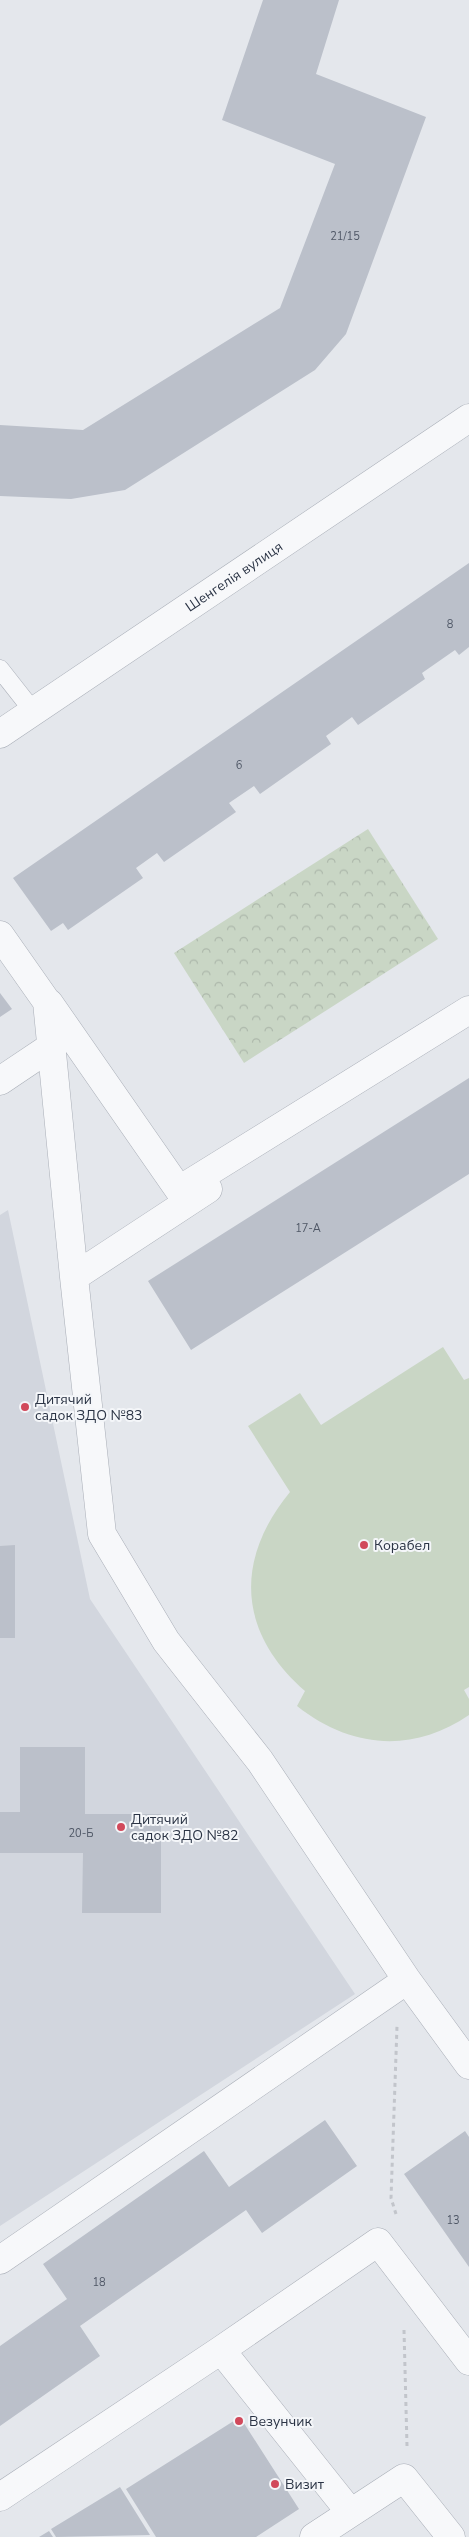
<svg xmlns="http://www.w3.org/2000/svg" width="469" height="2537" font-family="'Nunito Sans',sans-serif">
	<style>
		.built { fill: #d2d6de }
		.park { fill: url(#park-crowns) }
		.garden { fill: #c9d6c5 }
		.building { fill: #bbc0ca }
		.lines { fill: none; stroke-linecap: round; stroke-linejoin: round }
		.service-casing { stroke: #a9aeb7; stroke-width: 19 }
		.minor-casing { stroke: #a9aeb7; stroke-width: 29 }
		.tertiary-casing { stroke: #a9aeb7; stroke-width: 29 }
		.path { stroke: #c2c5cb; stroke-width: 3; stroke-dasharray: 4 4; stroke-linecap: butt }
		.service { stroke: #f7f8fa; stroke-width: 18 }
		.minor { stroke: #f7f8fa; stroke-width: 28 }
		.tertiary { stroke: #f7f8fa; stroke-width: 28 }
		.poi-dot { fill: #d1495b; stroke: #f4f6f9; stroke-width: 2 }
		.labels { text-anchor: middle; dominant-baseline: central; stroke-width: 4; stroke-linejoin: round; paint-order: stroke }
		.number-label { font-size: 11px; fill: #4f5766 }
		.street-label { font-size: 14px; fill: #2b3445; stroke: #f4f6f9 }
		.poi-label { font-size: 14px; fill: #2b3445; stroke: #f4f6f9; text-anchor: start }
	</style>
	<defs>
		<pattern id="park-crowns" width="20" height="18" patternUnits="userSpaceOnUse" patternTransform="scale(1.25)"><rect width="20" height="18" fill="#c9d6c5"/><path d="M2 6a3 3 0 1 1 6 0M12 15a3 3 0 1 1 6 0" fill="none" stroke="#adb8ab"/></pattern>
	</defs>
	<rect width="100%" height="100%" fill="#e4e7ec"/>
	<path class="built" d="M8,1210L90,1599L355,1994L0,2226V1215Z"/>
	<path class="park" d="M368,829L438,939L244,1063L174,953Z"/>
	<path class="garden" d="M443,1347L464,1380L469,1378V1687L464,1690L469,1699V1715C412,1754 350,1748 297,1706L305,1691C238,1633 234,1560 290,1492L248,1426L300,1393L321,1425Z"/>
	<path class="building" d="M263,0H339L316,74L426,117L346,334L315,370L125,490L71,499L0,496V425L83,430L280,308L335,164L222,120Z
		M469,563V647L459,655L455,650L422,673L425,679L358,725L352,717L326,736L331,744L260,794L254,786L229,803L236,812L164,862L157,853L136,868L143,878L68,930L63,923L51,931L13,878Z
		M0,993L12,1009L0,1017Z
		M469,1078V1174L191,1350L148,1281Z
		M15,1545V1638H0V1546Z
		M20,1747H85V1814H161V1913H82L83,1853H0V1812H20Z
		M325,2120L357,2166L262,2233L246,2210L80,2326L100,2356L0,2426V2346L67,2299L43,2264L204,2151L229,2187Z
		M465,2131L469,2137V2267L404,2174Z
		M240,2417L299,2509L256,2537H156L126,2489Z
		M120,2487L150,2535L56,2537L51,2529Z
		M49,2531L53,2537H39Z"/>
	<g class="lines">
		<g class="service-casing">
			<path id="service" d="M0,669L33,711"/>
		</g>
		<g class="minor-casing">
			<path id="minor" d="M0,935L47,1002L74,1277L102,1534L166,1641L260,1761L407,1980L469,2065
				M49,1003L179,1190L469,1010
				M0,1081L52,1046
				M74,1277L208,1189
				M0,2260L407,1980
				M221,2350L350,2512
				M0,2497L221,2350L378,2242L469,2361
				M314,2537L404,2478L451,2537"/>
		</g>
		<g class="tertiary-casing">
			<g id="tertiary">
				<path id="s1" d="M0,734L469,418"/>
			</g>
		</g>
		<path class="path" d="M396,2214L391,2198L397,2026
			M404,2330L407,2446"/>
		<use href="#service" class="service"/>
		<use href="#minor" class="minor"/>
		<use href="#tertiary" class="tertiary"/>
	</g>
	<g class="poi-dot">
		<circle cx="25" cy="1407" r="5"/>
		<circle cx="364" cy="1545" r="5"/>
		<circle cx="121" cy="1827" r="5"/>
		<circle cx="239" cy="2421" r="5"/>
		<circle cx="275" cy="2484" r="5"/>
	</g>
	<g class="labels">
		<g class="number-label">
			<text x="345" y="236">21/15</text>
			<text x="450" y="624">8</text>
			<text x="239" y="765">6</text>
			<text x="308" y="1228">17-А</text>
			<text x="81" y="1833">20-Б</text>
			<text x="453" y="2220">13</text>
			<text x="99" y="2282">18</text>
		</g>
		<g class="street-label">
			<text stroke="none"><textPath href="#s1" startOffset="282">Шенгелія вулиця</textPath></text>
		</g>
		<g class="poi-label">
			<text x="35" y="1399">Дитячий<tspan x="35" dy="16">садок ЗДО №83</tspan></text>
			<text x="374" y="1545">Корабел</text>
			<text x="131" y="1819">Дитячий<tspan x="131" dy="16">садок ЗДО №82</tspan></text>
			<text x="249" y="2421">Везунчик</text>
			<text x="285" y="2484">Визит</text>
		</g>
	</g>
</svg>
